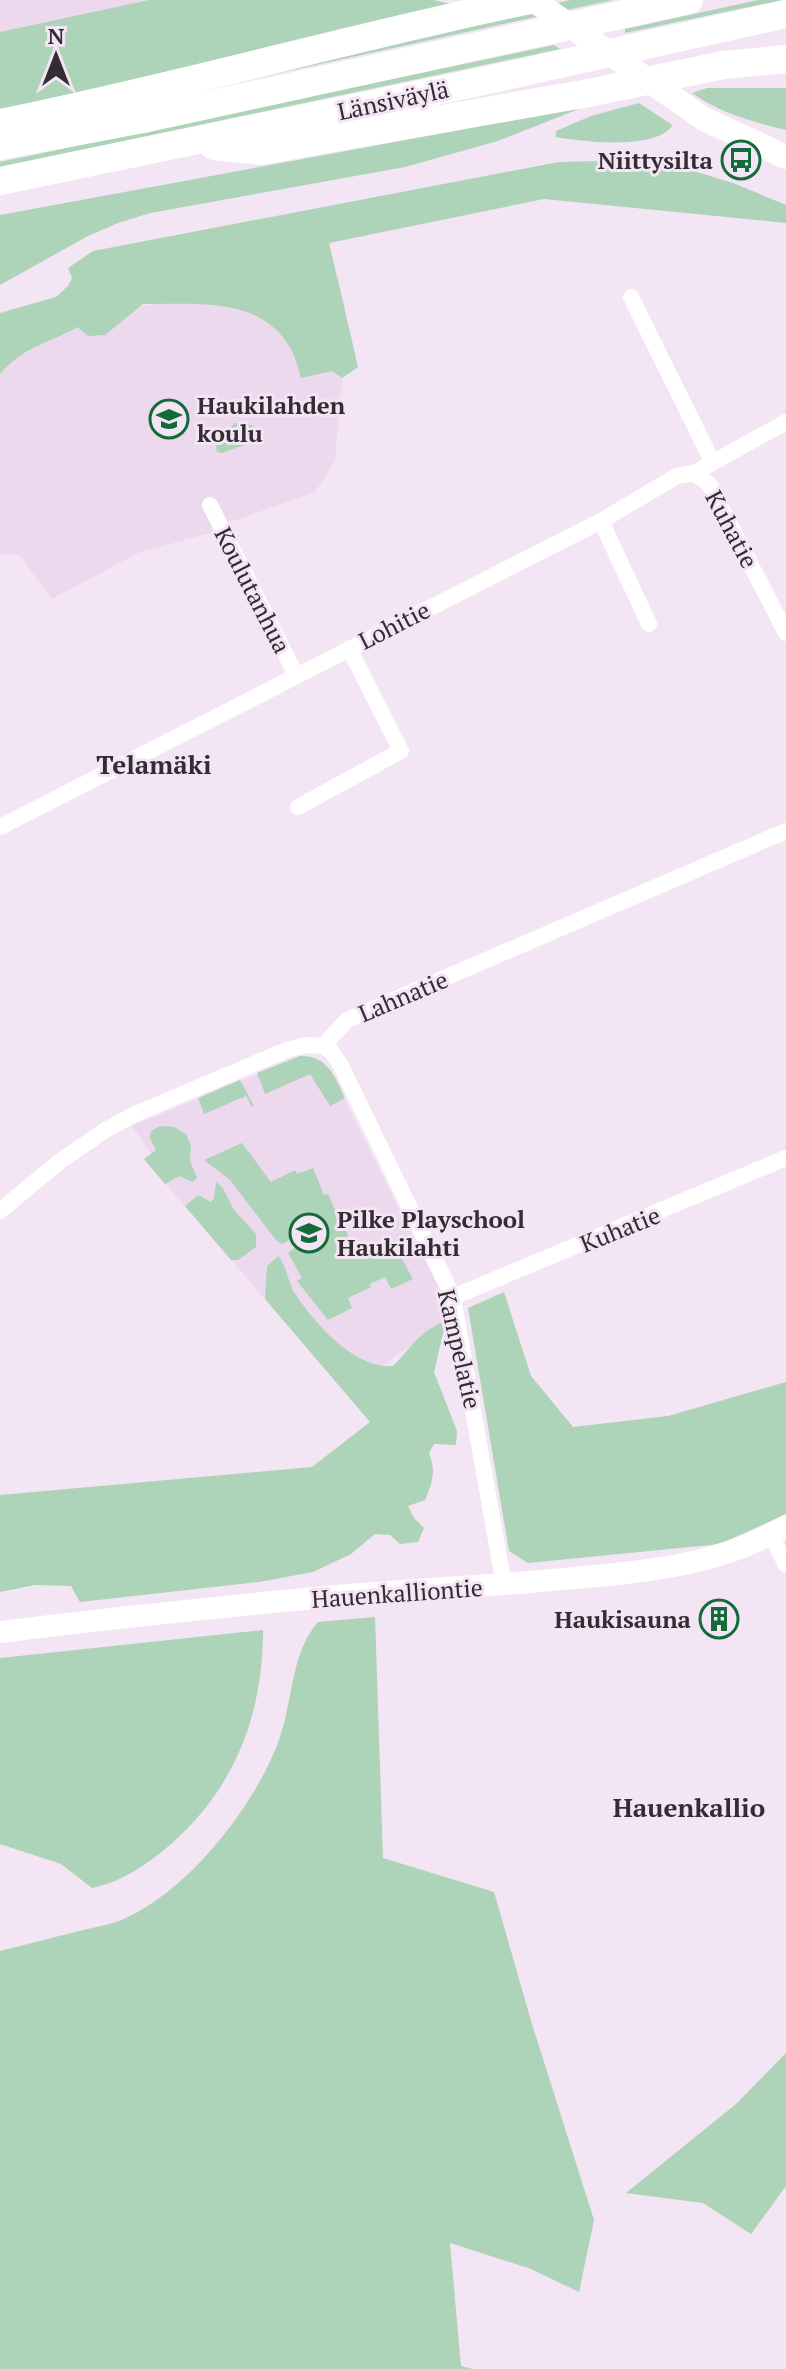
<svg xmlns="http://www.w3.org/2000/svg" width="786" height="2369" font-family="'PT Serif',serif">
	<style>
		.built { fill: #edd9ed }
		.green { fill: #add3b8 }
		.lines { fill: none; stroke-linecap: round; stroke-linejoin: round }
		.minor { stroke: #fff; stroke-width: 16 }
		.secondary { stroke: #fff; stroke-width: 22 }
		.primary { stroke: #fff; stroke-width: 24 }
		.motorway { stroke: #fff; stroke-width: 28 }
		.labels { text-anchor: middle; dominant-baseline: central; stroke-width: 6; stroke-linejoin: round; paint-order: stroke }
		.street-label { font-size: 24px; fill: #332d33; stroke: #f3e5f3 }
		.poi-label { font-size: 24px; font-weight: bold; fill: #332d33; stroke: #f3e5f3; text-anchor: end }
		.neighbourhood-label { font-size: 26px; font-weight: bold; fill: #332d33; stroke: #f3e5f3 }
	</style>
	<rect width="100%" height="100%" fill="#f3e5f3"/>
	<path class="built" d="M0,0H219L0,47Z
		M338,276L358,367L342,378L335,461L315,492L227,523L214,532L140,552L52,599L19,555H0V333L137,307Z
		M294,1059L339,1089L437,1285L444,1307L446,1321L345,1392L144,1159L151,1154L132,1126Z"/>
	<path class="green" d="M149,0H434L454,5L0,113V32Z
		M571,0H613L261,77L390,39Z
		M758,0H782L625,33V29Z
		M554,45L560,49L0,167V162Z
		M707,88H786V130C752,122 720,113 692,93Z
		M639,103L671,124L672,126C655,150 583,142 556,137V131L591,116Z
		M584,107L498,141L405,167L150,213L118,223L88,236L0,285V215Z
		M642,160L687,169L733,183L786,205V223L544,199L329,243L358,367L342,378L332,371L301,378C298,369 296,357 291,349C260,295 195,305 143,304L105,335L88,336L78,327C47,344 24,346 0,374V313L56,297L68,286L72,278L68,268L93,251L559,162Z
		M235,423L252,425L258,432L256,441L222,453L217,452L215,441Z
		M300,1056C327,1055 335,1076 345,1098L330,1106L310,1074L265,1094L257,1073Z
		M240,1080L254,1106L252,1107L246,1096L204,1114L198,1098Z
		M160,1126L174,1127L186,1134L191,1146L190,1161L197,1178L192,1182L180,1176L165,1184L144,1159L156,1150L150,1138L151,1131Z
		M242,1143L271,1182L295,1170L297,1174L313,1168L324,1195L328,1194L342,1226H344L350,1241L353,1240L357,1251L385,1240L388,1245L393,1243L413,1279L391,1289L385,1277L370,1284L371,1287L348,1298L352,1308L328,1320L297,1281L302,1278L288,1253L301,1243L298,1235L282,1244L276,1240L230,1180L204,1160Z
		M216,1182L223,1188L234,1210L256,1234V1247L238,1260H231L185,1206L198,1195L211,1202L214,1198Z
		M278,1256C288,1268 287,1282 296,1295C315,1324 356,1370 393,1366C411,1348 420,1330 446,1321L434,1372L457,1431L456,1445L434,1444L429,1453C436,1471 433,1482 425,1500L408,1506L414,1518L424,1528L418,1542L400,1544L390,1535L375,1534L351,1554L313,1572L259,1582L80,1602L71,1586L35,1585L0,1592V1495L312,1467L370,1422L265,1299L267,1266Z
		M504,1292L531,1376L573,1427L668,1416L786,1382V1514L720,1544L528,1563L509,1551L468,1308Z
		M375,1617L383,1858L494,1892L532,2024L594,2220L579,2292L531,2269L450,2243L461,2366L473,2369H0V1951C28,1944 55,1937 83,1930C95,1927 107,1925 119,1921C187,1894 257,1804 280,1737C293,1699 291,1653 318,1622Z
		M263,1630C263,1714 235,1788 171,1844C146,1865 124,1881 92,1888L61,1864L0,1844V1658Z
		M786,2053V2186L751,2234L703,2203L626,2193L736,2104Z"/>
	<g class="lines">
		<path class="minor" d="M631,297L712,461
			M694,473L709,484L786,633
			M210,505L296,675
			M601,521L649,624
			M298,807L401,751L349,648
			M0,827L601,521L677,476L694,473L786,422
			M323,1046L331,1051L340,1064L453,1297L504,1585
			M323,1046L347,1020L786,831
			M0,1211L59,1162L104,1131L133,1115L289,1049L308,1045L323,1046
			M453,1297L786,1158
			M771,1535L786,1565"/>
		<path class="secondary" d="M0,1632C104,1619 210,1608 315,1598C397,1590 481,1587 563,1579C640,1572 718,1567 786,1526"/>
		<path class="primary" d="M533,0L704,119L786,157"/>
		<path class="motorway" d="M0,123C178,87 352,37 530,0
			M0,146L143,119L689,0
			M214,146L261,151L594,92L724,65L786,59
			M0,181L474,83L786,14"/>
	</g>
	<defs>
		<g id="bus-ring" transform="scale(2)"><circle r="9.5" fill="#f3e5f3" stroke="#146a3b" stroke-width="1.5"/><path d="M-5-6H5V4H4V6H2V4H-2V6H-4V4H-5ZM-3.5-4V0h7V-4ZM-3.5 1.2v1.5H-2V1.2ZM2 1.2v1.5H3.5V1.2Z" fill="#146a3b"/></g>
		<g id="school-ring" transform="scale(2)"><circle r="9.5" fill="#f3e5f3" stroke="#146a3b" stroke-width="1.5"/><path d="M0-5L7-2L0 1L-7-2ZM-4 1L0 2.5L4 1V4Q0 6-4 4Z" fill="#146a3b"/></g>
		<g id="building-ring" transform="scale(2)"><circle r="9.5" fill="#f3e5f3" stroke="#146a3b" stroke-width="1.5"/><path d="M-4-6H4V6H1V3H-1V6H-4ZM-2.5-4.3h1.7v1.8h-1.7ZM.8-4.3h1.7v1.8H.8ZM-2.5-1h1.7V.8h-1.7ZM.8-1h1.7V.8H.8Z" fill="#146a3b"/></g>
	</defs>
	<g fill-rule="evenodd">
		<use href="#bus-ring" x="741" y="160"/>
		<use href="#school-ring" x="169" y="419"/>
		<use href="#school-ring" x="309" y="1233"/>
		<use href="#building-ring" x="719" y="1619"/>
	</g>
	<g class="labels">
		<g class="street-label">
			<text transform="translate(393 100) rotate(-12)">Länsiväylä</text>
			<text transform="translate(732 529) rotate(62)">Kuhatie</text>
			<text transform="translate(253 590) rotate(63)">Koulutanhua</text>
			<text transform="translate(394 625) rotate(-27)">Lohitie</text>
			<text transform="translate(403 996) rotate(-23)">Lahnatie</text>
			<text transform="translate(620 1229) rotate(-22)">Kuhatie</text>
			<text transform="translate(460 1349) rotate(77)">Kampelatie</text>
			<text transform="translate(397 1593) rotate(-4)">Hauenkalliontie</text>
		</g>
		<g class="poi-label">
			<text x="713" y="160">Niittysilta</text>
			<text x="197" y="405" text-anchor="start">Haukilahden<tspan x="197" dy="28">koulu</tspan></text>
			<text x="337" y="1219" text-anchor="start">Pilke Playschool<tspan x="337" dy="28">Haukilahti</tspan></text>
			<text x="691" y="1619">Haukisauna</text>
		</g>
		<g class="neighbourhood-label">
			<text x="154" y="764">Telamäki</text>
			<text x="689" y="1807">Hauenkallio</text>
		</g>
	</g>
	<g transform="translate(56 56)" stroke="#f3e5f3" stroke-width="6" paint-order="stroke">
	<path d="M0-6L14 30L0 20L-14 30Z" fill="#332d33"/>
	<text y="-12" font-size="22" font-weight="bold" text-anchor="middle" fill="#332d33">N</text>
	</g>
</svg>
